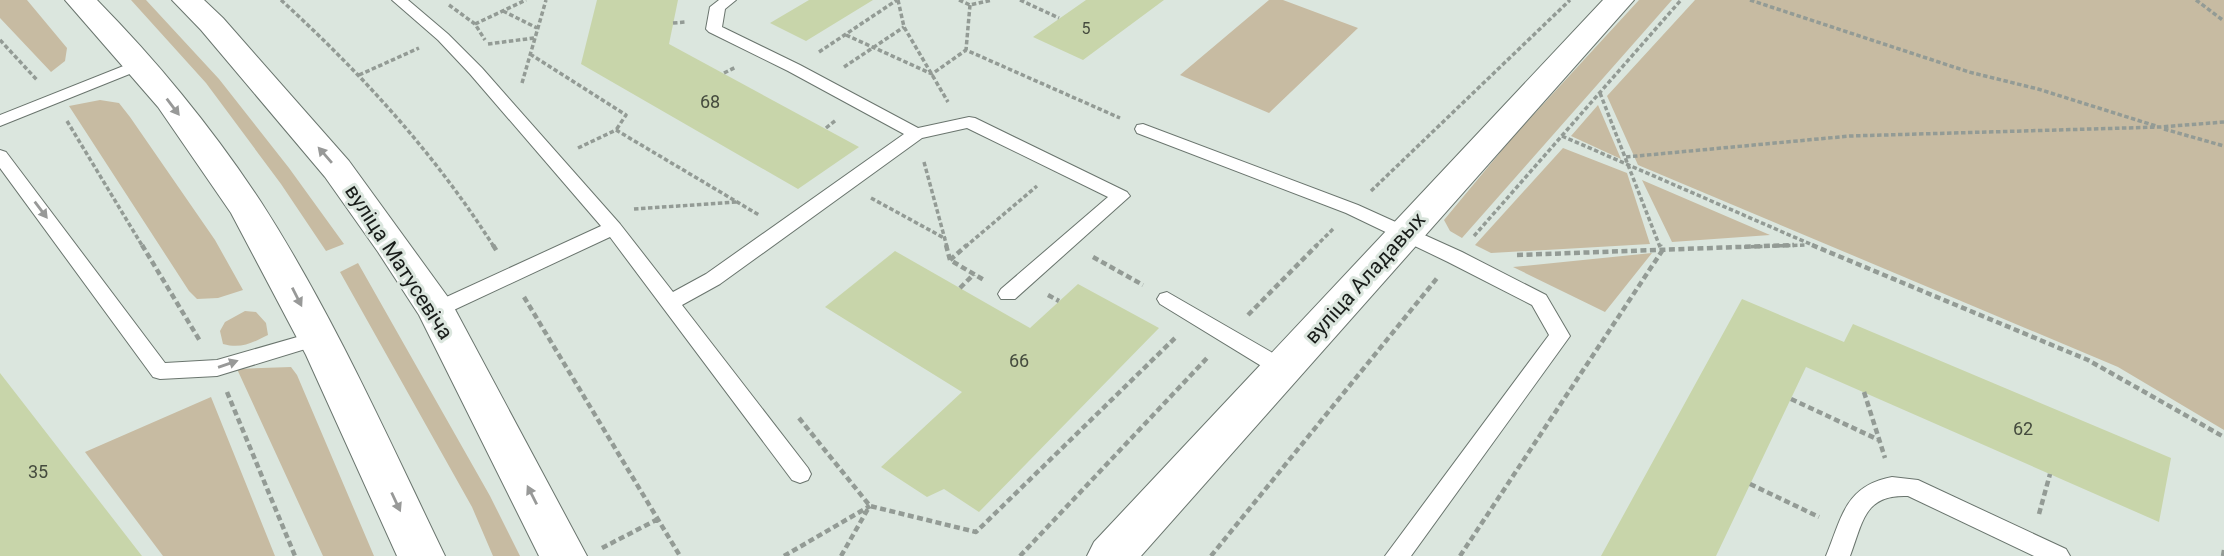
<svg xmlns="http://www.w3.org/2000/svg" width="2224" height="556" font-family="Roboto,sans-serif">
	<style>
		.green { fill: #c7bba2 }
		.building { fill: #c8d5aa }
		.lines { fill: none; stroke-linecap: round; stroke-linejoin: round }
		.lane-casing { stroke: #6a756e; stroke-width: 2 }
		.secondary-casing { stroke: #6a756e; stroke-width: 2 }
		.path-far1 { stroke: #939b95; stroke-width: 3.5; stroke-dasharray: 4.5 2.5; stroke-linecap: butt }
		.path { stroke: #939b95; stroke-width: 4.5; stroke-dasharray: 6 3.5; stroke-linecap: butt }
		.lane { fill: #fff; fill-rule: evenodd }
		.secondary { fill: #fff; fill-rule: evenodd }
		.oneway { fill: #989998 }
		.labels { text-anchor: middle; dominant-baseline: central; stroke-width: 6; stroke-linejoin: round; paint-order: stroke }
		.far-number-label { font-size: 16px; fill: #454b3e }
		.number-label { font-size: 18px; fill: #454b3e }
		.street-label { font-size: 21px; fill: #191d1a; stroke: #dbe6de }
	</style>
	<rect width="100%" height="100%" fill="#dbe6de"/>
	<path class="green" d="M0,0H27L67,48L65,61L51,72L0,18Z
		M131,0H146L219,79L289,168L344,244L326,251L281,184L206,83Z
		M1269,0H1283L1358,28L1269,113L1180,75Z
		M1639,0H1672L1462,238L1450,231L1444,220L1512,138Z
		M1695,0H2224V430L2118,367L1638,165L1607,96Z
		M100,100L119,103L130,117L215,240L243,290L218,298L197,299L189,291L69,106Z
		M1598,105L1621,159L1571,136Z
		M1563,148L1627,173L1650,244L1491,253L1475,245Z
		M1642,180L1770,235L1672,242Z
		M1652,253L1605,312L1513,267Z
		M358,263L490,496L520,556H493L472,507L340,272Z
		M245,311L256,312L266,323L268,335C252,343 241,349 223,344L220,331L225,322Z
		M291,367L297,375L374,556H323L237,369Z
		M211,397L275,556H163L85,452Z"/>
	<path class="building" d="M597,0H678L669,44L859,147L798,189L581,64Z
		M809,0H873L806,41L770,23Z
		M1086,0H1164L1083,60L1033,37Z
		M895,251L1030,328L1078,284L1159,328L979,512L944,489L927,497L881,467L962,392L825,307Z
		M1742,299L1844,342L1853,324L2171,458L2159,522L1806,367L1716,556H1601Z
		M0,373L142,556H0Z"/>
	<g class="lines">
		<g class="lane-casing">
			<path id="lane" d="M392,0H408L448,34L482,68L620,224L673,292L706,274L904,134L788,71L709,32L706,29L710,7L719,0H736L725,9L722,27L800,65L918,128L969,117L975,118L1127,192L1130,196L1015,299H1001L998,294L1001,289L1108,197L967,128L922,138L720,284L682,305L808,468L811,474L808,480L800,483L792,480L610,237L443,315H429L426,310L429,305L601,226L470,74L438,40Z
				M141,59L147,61L149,64L147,67L0,126V115Z
				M1143,124L1358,205L1462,252L1546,295L1570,336L1411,556H1385L1549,335L1532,305L1448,262L1346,213L1137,133L1135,129L1137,125Z
				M0,150L6,152L165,363L217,360L318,331L325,333L328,338L325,343L217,376L160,379L153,377L0,168Z
				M1167,292L1290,363L1293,369L1290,375L1283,377L1276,375L1160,304L1157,299L1160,294Z
				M1892,477L1918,480L2066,549L2070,556H2034L1908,496C1864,494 1863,522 1850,556H1826C1842,517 1845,486 1892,477Z"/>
		</g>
		<g class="secondary-casing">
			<path id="secondary" d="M65,0H97C158,62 213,129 261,202C333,314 387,436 445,556H397L306,355L231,213L158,107Z
				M172,0H204L223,18L349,161L450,300L587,556H539L419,315L378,252L325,177L201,30Z
				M1603,0H1634L1141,556H1087L1094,542Z"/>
		</g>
		<path class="path-far1" d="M281,0C362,74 435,154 494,247
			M898,0L904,27L948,102
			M959,0L970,5L992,0
			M1020,0L1059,18
			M1750,0L1969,72L2038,89L2156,126
			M2196,0L2224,21
			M449,5L475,24L485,40
			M970,5L966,50L1120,118
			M503,11L537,28
			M673,23L686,22
			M475,24L526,0
			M846,35L932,74L966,50
			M0,40L37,80
			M488,44L534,38
			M819,52L897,0
			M530,54L626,115L616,130
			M844,67L904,27
			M724,73L736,67
			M359,75L419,48
			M522,83L546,0
			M1600,93L1660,247
			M67,121L143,247
			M826,128L836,120
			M2164,129L2224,146
			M1562,136L1817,247
			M578,148L616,130L759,215
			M1626,157L1850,136L2160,127L2224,122
			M924,162L947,247
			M1371,191L1570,0
			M871,198L946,239
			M634,209L737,202
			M1474,236L1681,0
			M965,247L1037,186
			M1315,247L1333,229
			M1744,247L1805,245"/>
		<path class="path" d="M142,245L200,341
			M493,245L498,253
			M946,245L950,260L984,280
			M1812,245L2088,360L2224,437
			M1517,255L1794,245
			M1093,257L1143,285
			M950,260L967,245
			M960,288L974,274
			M1048,295L1059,301
			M524,297L680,556
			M1248,315L1317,245
			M227,392L295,556
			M1864,392L1885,458
			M1791,399L1879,440
			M799,418L870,506L976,532L1176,337
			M1750,484L1819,517
			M2039,514L2050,474
			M602,548L658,519
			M784,556L870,506
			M841,556L869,507
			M1020,556L1208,357
			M1211,556L1438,277
			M1460,556L1662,251L1660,245
			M2223,556L2224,550"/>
		<use href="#lane" class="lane"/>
		<use href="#secondary" class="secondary"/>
	</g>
	<defs><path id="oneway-solid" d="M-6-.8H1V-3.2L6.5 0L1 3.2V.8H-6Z" transform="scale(1.75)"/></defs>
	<g class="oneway">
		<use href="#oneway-solid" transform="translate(173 107) rotate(53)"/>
		<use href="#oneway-solid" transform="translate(325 155) rotate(-131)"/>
		<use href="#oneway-solid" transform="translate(41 210) rotate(53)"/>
		<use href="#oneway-solid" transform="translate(297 297) rotate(63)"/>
		<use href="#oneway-solid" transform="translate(228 364) rotate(-19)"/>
		<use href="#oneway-solid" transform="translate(532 495) rotate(-117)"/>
		<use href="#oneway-solid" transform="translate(396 502) rotate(65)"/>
	</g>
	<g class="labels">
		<g class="far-number-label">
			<text x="1086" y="28">5</text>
		</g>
		<g class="number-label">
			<text x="710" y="101">68</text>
			<text x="1019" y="360">66</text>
			<text x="2023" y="428">62</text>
			<text x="38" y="471">35</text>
		</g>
		<g class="street-label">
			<text transform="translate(399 262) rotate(57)">вуліца Матусевіча</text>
			<text transform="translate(1365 278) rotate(-48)">вуліца Аладавых</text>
		</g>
	</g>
</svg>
